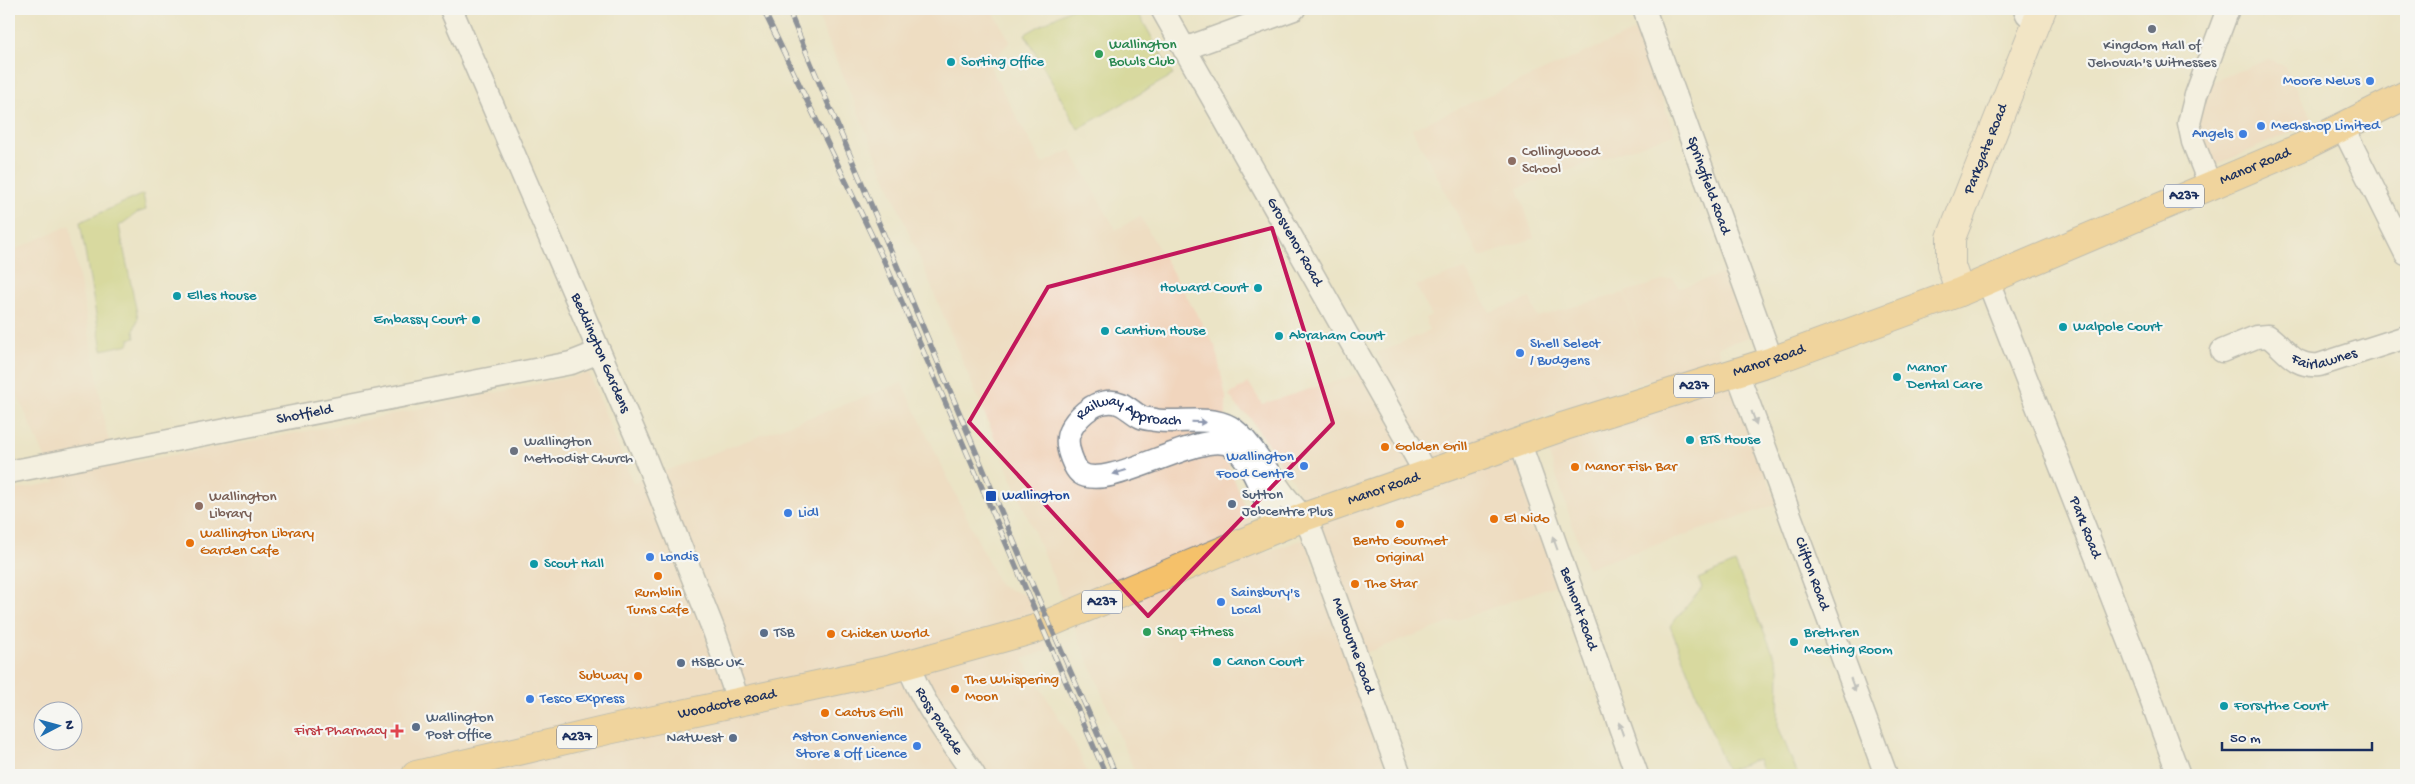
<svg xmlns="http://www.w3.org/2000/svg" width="2415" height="784" font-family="'Gochi Hand',sans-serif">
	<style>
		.built { fill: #f1d5bd; fill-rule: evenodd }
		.green { fill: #c0cd6f; stroke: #6e7e66 }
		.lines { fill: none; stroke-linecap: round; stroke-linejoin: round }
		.street-casing { stroke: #838a92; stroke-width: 25 }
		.secondary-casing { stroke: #838a92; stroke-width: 30 }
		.primary-casing { stroke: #838a92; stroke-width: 30 }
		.street { stroke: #fff; stroke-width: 22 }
		.secondary { stroke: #fbe6c4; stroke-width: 28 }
		.primary { stroke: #f5c16b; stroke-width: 28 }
		.rail-casing { stroke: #1b2f5e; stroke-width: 5.5 }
		.rail { stroke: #f6f6f2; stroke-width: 4; stroke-dasharray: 11; stroke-linecap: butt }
		.oneway { fill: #8d97ae }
		.marked { fill: none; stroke: #c2185b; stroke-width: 4; stroke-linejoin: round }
		.worship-dot { fill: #6b7280; stroke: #f6f6f2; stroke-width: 2 }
		.leisure-dot { fill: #2e9e5b; stroke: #f6f6f2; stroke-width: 2 }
		.culture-dot { fill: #0f9aa8; stroke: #f6f6f2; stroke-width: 2 }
		.shop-dot { fill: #3f7fe0; stroke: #f6f6f2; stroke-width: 2 }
		.education-dot { fill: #8d6e63; stroke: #f6f6f2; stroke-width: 2 }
		.food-dot { fill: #e8710a; stroke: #f6f6f2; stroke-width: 2 }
		.transit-dot { fill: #1a4fb4; stroke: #f6f6f2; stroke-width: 2 }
		.service-dot { fill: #5c6f8a; stroke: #f6f6f2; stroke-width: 2 }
		.health-dot { fill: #e0444e; stroke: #f6f6f2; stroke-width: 2 }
		.labels { text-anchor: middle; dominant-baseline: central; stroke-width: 4.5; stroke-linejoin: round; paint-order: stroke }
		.shield { fill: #f6f6f2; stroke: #5d6b8a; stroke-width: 1 }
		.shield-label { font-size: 14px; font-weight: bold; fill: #1b2f5e }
		.leisure-label { font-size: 15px; fill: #27864d; stroke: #f6f6f2; text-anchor: start }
		.worship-label { font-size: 15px; fill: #5b616d; stroke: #f6f6f2 }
		.culture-label { font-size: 15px; fill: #0d838f; stroke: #f6f6f2; text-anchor: start }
		.shop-label { font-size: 15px; fill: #366cbe; stroke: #f6f6f2; text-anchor: start }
		.street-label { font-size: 15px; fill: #1b2f5e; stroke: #f6f6f2 }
		.education-label { font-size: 15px; fill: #785e54; stroke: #f6f6f2; text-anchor: start }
		.food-label { font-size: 15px; fill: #c56008; stroke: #f6f6f2; text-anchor: start }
		.service-label { font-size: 15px; fill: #4e5e75; stroke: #f6f6f2; text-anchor: start }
		.transit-label { font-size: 15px; fill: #164399; stroke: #f6f6f2; text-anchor: start }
		.health-label { font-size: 15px; fill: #be3a42; stroke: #f6f6f2; text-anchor: end }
	</style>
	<rect width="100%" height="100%" fill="#f6f6f2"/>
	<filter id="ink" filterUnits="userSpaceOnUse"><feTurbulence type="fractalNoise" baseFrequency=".02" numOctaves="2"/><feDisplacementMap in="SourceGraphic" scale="10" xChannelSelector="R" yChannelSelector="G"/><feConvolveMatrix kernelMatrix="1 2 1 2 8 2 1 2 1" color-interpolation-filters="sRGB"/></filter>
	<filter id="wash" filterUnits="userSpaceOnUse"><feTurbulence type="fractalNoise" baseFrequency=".0096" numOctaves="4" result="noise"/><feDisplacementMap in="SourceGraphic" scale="20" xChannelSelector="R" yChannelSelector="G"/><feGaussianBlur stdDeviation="1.12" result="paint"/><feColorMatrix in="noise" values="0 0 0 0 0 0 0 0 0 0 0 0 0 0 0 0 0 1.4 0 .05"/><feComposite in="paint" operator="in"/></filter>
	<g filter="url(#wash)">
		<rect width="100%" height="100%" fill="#ebe4c6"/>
		<path class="built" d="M815,9H991L1010,41L989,65L1042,164L1071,150L1116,230L1140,216L1215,346L1226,397L1225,456L1263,553L1305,539L1389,775H1136Z
			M1639,29L1674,134L1518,188L1534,238L1480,257L1412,129Z
			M2270,59L2285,67L2314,122L2205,170L2193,127L2206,84Z
			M70,225L107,435L117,465L351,423L589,373L633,483L902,383L1000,586L1028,596L1049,650L1023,659L1078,750L1088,775H9V491L56,482L9,376V252ZM42,712H72V742H42Z
			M1465,269L1490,312L1530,298L1537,317L1624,293L1649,371L1625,292L1673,278L1679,288L1725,273L1749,337L1717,347L1777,504L1587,568L1547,448L1661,407L1652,379L1513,427L1564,582L1365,653L1293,481L1248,415L1241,411L1229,395L1249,383L1262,404L1384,366L1377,353L1429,331L1425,318L1431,315L1416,286Z"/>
		<path class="green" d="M1070,9H1136L1173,75L1078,129L1025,34Z
			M143,194L146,210L137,213L119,226L138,318L134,330L135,338L129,339V344L102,350L80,222Z
			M1735,563L1779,667L1778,726L1798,775H1764L1758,759L1727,771L1670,626L1702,588L1698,579Z"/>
	</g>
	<g filter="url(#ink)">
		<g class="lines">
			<g class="street-casing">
				<g id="street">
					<path id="s1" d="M451,9L642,450L714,631L739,703"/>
					<path id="s2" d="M1162,9L1426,474"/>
					<path id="s3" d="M1644,9L1772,361"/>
					<path d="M2025,9L2027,14L2037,22"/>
					<path d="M1184,49L1294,9"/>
					<path d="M2343,128L2406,254"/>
					<path d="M2210,185L2193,142L2189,123L2196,95L2228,9"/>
					<path id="s4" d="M1988,281L2132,648L2179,775"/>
					<path id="s5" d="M2222,351L2256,337L2268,336C2287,350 2293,367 2319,365L2406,337"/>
					<path id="s6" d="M1737,372L1886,775"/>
					<path id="s7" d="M1519,441L1637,775"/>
					<path id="s8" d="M9,472L571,363L599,352"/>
					<path id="s9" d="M1276,529C1268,507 1251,450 1225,443C1192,435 1106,492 1080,473C1075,469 1073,462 1071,457C1068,449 1066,439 1070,431C1076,418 1092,403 1107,402C1123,400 1129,411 1141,417C1145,419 1151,419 1155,420C1179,424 1209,415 1230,427C1249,438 1270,477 1284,495C1294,507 1304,517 1311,531L1400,775"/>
					<path id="s10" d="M908,664C922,704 951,740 974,775"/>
				</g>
			</g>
			<g class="secondary-casing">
				<g id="secondary">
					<path id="s11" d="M1960,292L1951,266V238L2042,9"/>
				</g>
			</g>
			<g class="primary-casing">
				<g id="primary">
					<path id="s12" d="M416,775L608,730L887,670L1035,629L1304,517L1565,426L1772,361L1960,292L2304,146L2406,95"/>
				</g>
			</g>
			<use href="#street" class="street"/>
			<use href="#secondary" class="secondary"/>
			<use href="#primary" class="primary"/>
			<g class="rail-casing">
				<path id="rail" d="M763,9L886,265L1106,775
					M788,9L1029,577L1116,775"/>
			</g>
			<use href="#rail" class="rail"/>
		</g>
		<defs><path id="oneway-solid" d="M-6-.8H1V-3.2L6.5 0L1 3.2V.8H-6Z" transform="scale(1.25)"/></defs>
		<g class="oneway">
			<use href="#oneway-solid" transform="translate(1754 418) rotate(70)"/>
			<use href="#oneway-solid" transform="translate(1199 422) rotate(2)"/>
			<use href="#oneway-solid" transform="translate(1120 472) rotate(163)"/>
			<use href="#oneway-solid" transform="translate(1555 543) rotate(-110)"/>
			<use href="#oneway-solid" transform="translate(1853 685) rotate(70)"/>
			<use href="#oneway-solid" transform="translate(1621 729) rotate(-109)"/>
		</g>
	</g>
	<path d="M0 0H2415V784H0ZM1272,228L1333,423L1148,616L969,422L1048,287Z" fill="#ebe4c6" fill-opacity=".55" fill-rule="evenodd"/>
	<path class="marked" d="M1272,228L1333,423L1148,616L969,422L1048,287Z"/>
	<g class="worship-dot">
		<circle cx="2152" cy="29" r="5"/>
		<circle cx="514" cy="451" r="5"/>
	</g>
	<g class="leisure-dot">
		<circle cx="1099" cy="54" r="5"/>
		<circle cx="1147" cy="632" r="5"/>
	</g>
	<g class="culture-dot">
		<circle cx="951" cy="62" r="5"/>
		<circle cx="1258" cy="288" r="5"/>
		<circle cx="177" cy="296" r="5"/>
		<circle cx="476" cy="320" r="5"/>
		<circle cx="2063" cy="327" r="5"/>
		<circle cx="1105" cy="331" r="5"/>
		<circle cx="1279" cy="336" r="5"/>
		<circle cx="1897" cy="377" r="5"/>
		<circle cx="1690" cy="440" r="5"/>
		<circle cx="534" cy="564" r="5"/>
		<circle cx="1794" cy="642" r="5"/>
		<circle cx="1217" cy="662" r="5"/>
		<circle cx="2224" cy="706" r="5"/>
	</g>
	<g class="shop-dot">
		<circle cx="2370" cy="81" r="5"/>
		<circle cx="2261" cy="126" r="5"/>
		<circle cx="2243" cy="134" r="5"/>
		<circle cx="1520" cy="353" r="5"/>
		<circle cx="1304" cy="466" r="5"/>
		<circle cx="788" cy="513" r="5"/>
		<circle cx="650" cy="557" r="5"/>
		<circle cx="1221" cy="602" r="5"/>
		<circle cx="530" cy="699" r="5"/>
		<circle cx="917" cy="746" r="5"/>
	</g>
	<g class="education-dot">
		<circle cx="1512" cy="161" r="5"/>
		<circle cx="199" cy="506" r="5"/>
	</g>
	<g class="food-dot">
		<circle cx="1385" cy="447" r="5"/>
		<circle cx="1575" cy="467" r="5"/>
		<circle cx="1494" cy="519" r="5"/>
		<circle cx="1400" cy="524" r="5"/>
		<circle cx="190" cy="543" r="5"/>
		<circle cx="658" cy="576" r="5"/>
		<circle cx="1355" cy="584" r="5"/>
		<circle cx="831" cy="634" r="5"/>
		<circle cx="638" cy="676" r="5"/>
		<circle cx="955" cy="689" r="5"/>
		<circle cx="825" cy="713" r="5"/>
	</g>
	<rect class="transit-dot" x="985" y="490" width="12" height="12" rx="2.5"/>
	<g class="service-dot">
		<circle cx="1232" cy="504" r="5"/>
		<circle cx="764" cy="633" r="5"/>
		<circle cx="681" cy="663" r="5"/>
		<circle cx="416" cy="727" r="5"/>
		<circle cx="733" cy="738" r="5"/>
	</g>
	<path class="health-dot" d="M394.5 723.5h5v5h5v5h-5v5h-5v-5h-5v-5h5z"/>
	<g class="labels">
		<g class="shield">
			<rect x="2164" y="184.5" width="40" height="23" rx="4"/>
			<rect x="1674" y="374.5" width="40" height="23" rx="4"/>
			<rect x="1082" y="590.5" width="40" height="23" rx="4"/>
			<rect x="557" y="725.5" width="40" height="23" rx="4"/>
		</g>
		<g class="shield-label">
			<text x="2184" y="196">A237</text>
			<text x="1694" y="386">A237</text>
			<text x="1102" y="602">A237</text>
			<text x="577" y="737">A237</text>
		</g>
		<g class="leisure-label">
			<text x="1109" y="45">Wallington<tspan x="1109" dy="17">Bowls Club</tspan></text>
			<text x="1157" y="632">Snap Fitness</text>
		</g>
		<g class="worship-label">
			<text x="2152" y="46">Kingdom Hall of<tspan x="2152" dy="17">Jehovah's Witnesses</tspan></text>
			<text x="524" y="442" text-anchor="start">Wallington<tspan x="524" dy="17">Methodist Church</tspan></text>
		</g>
		<g class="culture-label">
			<text x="961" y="62">Sorting Office</text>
			<text x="1248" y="288" text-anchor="end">Howard Court</text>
			<text x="187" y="296">Elles House</text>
			<text x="466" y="320" text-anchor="end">Embassy Court</text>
			<text x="2073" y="327">Walpole Court</text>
			<text x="1115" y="331">Cantium House</text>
			<text x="1289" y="336">Abraham Court</text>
			<text x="1907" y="368">Manor<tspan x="1907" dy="17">Dental Care</tspan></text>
			<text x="1700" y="440">BTS House</text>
			<text x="544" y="564">Scout Hall</text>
			<text x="1804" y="633">Brethren<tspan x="1804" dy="17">Meeting Room</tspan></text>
			<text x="1227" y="662">Canon Court</text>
			<text x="2234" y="706">Forsythe Court</text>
		</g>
		<g class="shop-label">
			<text x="2360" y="81" text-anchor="end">Moore News</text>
			<text x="2271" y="126">Mechshop Limited</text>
			<text x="2233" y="134" text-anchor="end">Angels</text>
			<text x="1530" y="344">Shell Select<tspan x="1530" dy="17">/ Budgens</tspan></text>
			<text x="1294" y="457" text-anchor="end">Wallington<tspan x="1294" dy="17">Food Centre</tspan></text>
			<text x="798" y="513">Lidl</text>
			<text x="660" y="557">Londis</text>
			<text x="1231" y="593">Sainsbury's<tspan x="1231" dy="17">Local</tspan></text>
			<text x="540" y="699">Tesco Express</text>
			<text x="907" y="737" text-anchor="end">Aston Convenience<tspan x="907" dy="17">Store &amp; Off Licence</tspan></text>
		</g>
		<g class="street-label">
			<text stroke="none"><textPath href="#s11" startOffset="151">Parkgate Road</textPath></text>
			<text stroke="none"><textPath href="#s12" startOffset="1942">Manor Road</textPath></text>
			<text stroke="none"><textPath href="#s3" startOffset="188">Springfield Road</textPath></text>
			<text stroke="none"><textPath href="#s2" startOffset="268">Grosvenor Road</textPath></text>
			<text stroke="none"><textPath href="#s5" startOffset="115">Fairlawnes</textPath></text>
			<text stroke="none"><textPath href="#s1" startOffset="375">Beddington Gardens</textPath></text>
			<text stroke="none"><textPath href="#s12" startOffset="1418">Manor Road</textPath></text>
			<text stroke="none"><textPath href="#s8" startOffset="301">Shotfield</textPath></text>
			<text stroke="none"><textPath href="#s9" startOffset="371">Railway Approach</textPath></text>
			<text stroke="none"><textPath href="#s12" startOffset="1012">Manor Road</textPath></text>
			<text stroke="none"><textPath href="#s4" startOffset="265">Park Road</textPath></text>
			<text stroke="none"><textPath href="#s6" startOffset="215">Clifton Road</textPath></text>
			<text stroke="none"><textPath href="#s7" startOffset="178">Belmont Road</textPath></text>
			<text stroke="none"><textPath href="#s9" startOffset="731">Melbourne Road</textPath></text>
			<text stroke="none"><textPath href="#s12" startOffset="319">Woodcote Road</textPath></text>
			<text stroke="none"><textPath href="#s10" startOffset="65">Ross Parade</textPath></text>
		</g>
		<g class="education-label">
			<text x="1522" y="152">Collingwood<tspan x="1522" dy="17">School</tspan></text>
			<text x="209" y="497">Wallington<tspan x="209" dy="17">Library</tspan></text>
		</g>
		<g class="food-label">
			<text x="1395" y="447">Golden Grill</text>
			<text x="1585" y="467">Manor Fish Bar</text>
			<text x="1504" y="519">El Nido</text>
			<text x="200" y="534">Wallington Library<tspan x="200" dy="17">Garden Cafe</tspan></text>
			<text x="1400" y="541" text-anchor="middle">Bento Gourmet<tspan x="1400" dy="17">Original</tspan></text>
			<text x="1365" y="584">The Star</text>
			<text x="658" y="593" text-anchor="middle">Rumblin<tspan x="658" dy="17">Tums Cafe</tspan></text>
			<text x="841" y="634">Chicken World</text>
			<text x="628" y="676" text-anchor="end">Subway</text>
			<text x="965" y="680">The Whispering<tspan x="965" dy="17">Moon</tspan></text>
			<text x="835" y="713">Cactus Grill</text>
		</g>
		<g class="service-label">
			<text x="1242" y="495">Sutton<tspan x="1242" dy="17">Jobcentre Plus</tspan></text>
			<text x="774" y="633">TSB</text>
			<text x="691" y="663">HSBC UK</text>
			<text x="426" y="718">Wallington<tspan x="426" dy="17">Post Office</tspan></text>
			<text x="723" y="738" text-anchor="end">NatWest</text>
		</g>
		<g class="transit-label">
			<text x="1002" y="496">Wallington</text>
		</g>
		<g class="health-label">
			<text x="387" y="731">First Pharmacy</text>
		</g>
	</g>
	<rect width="2415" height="784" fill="none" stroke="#f6f6f2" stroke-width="30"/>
	<g transform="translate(58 726) rotate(84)"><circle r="24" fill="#f6f6f2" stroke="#9ea6b7"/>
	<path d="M0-4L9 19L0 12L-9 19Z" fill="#1f6fb2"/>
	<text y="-8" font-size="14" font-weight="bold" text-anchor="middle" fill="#1b2f5e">N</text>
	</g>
	<path d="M2222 742v8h150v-8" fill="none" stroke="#1b2f5e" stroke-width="2.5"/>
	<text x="2230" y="742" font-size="15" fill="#1b2f5e" stroke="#f6f6f2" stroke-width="4" paint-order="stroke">50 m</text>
</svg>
